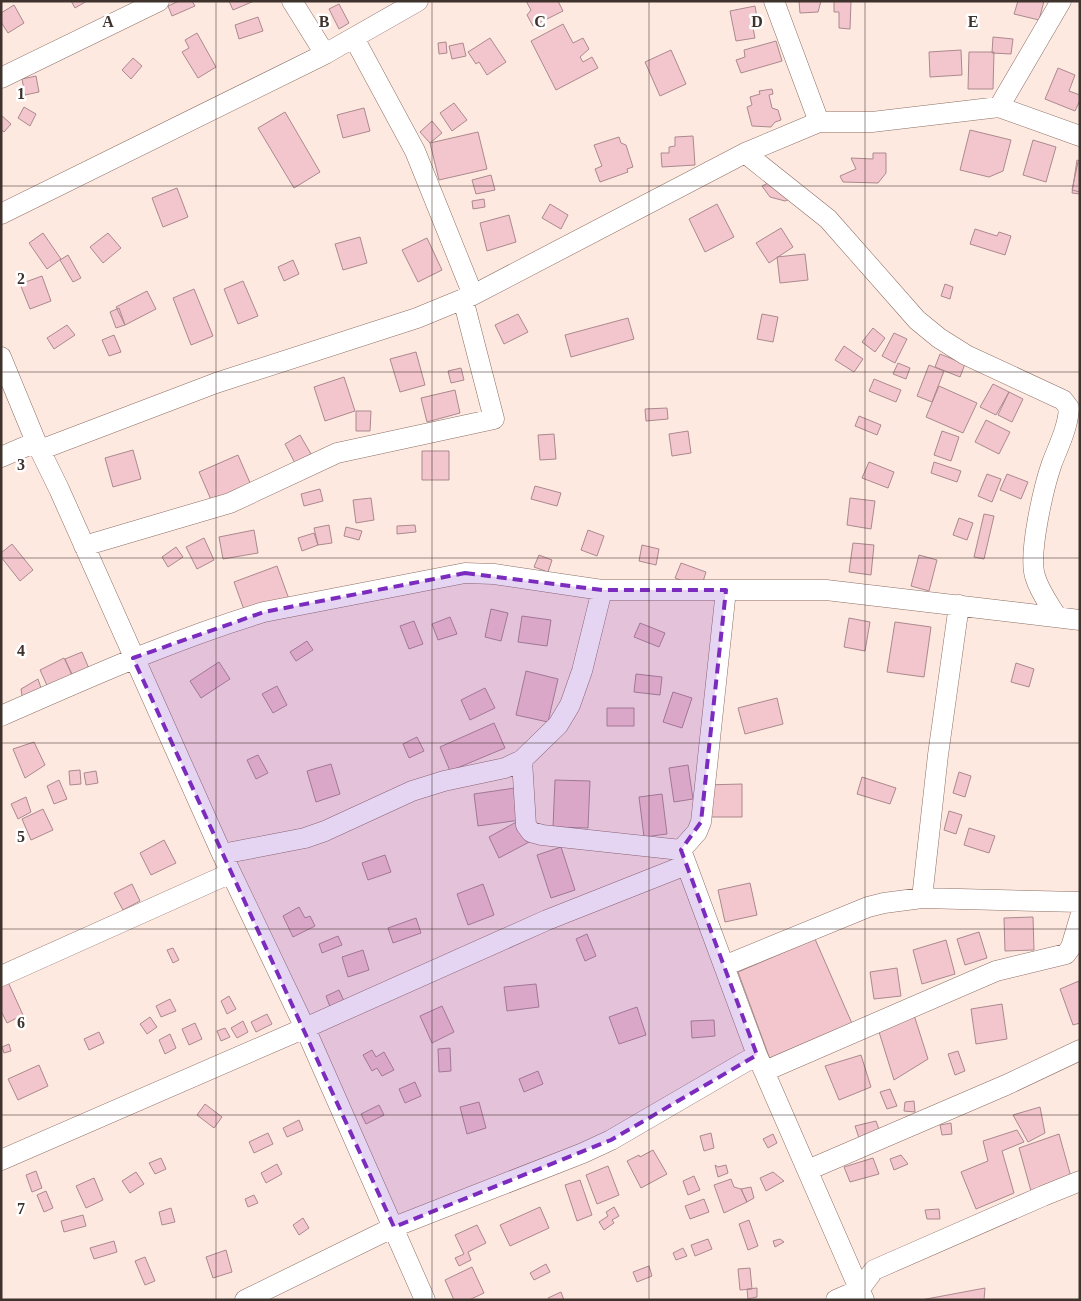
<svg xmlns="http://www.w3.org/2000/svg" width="1081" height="1301" font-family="'Times New Roman',serif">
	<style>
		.building { fill: #f2c6cc; stroke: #ab898e }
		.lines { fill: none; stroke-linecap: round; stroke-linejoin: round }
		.street-casing { stroke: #8d6f64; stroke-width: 21 }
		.street { stroke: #fff; stroke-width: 20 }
		.marked { fill: #7b2cbf; fill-opacity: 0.2; stroke: #7b2cbf; stroke-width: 4; stroke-dasharray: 10 6; stroke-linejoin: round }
		.grid { fill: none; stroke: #3f322d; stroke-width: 1; stroke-opacity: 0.55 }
		.grid-label { font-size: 16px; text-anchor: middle; font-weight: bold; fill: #3f322d; stroke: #fff; stroke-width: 5; stroke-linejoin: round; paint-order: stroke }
	</style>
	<rect width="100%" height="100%" fill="#fee9e1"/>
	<path class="building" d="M71,1H87L75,8Z
		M179,1H192L195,6L172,16L168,6Z
		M229,1H254L233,10Z
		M526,1H558L563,11L533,26L527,15L531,10Z
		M799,1H821L818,12L800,13Z
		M834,1H851L850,29L839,28V12H834Z
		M1018,1H1044L1039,20L1014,14Z
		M339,4L349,23L339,29L329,9Z
		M14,5L24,23L8,33L1,22V13Z
		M755,6L757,18L752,23L755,38L736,41L730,11Z
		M258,17L263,31L239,39L235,25Z
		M563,24L573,43L583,38L589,49L580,57L583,62L592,57L598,68L556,90L531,41Z
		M197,33L216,67L198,78L182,52L189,48L185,40Z
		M993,37L1013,39L1011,54L992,53Z
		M490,38L506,62L487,75L479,62L476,64L468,52Z
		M776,41L782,61L741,73L736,60L745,57L744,50Z
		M446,42L447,53L439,54L438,43Z
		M463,43L466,56L452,59L449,46Z
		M671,50L686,84L660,96L645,62Z
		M961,50L962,75L930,77L929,52Z
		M969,52H994L993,89H968Z
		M133,58L142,66L131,79L122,70Z
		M1058,68L1075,75L1069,91L1080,95V100L1075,111L1045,99Z
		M36,76L39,92L25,95L22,79Z
		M772,89L773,94L769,95L772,108L778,110L781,120L775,122L771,127L752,126L747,107L752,105L750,97L760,94L759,91Z
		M454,103L467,120L452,131L440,113Z
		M24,107L36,114L30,126L18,118Z
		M364,108L370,131L343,138L337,115Z
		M285,112L320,172L294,188L258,128Z
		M1,115L11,124L4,132L1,130Z
		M432,121L442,133L430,143L420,132Z
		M970,130L1011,140L1003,171L989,177L960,170Z
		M478,132L487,169L439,180L430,143Z
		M693,136L695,165L662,167L661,153H669V147L675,146V137Z
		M619,137L621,143L626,145L633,167L627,169L628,172L600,182L595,169L602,166L594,145Z
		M1033,140L1056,147L1046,182L1023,175Z
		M873,153H886V173L878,183L843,182L840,176L856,169L851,158L873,159Z
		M1077,160L1080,161V194L1072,193Z
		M1078,162H1080V192L1072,190Z
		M787,174L797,196L785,201L770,197L762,186Z
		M491,175L495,190L476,194L472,180Z
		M177,188L188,217L163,227L152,198Z
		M484,199L485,207L473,209L472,201Z
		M550,204L568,215L561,229L542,218Z
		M717,204L734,237L705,252L689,219Z
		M509,215L516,242L487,251L480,223Z
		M781,228L793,247L769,263L756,243Z
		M975,229L997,236L999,232L1011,236L1005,255L970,244Z
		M43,233L61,259L47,269L29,243Z
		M108,233L121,248L103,263L90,247Z
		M360,237L367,263L343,270L335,244Z
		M427,238L442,270L418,282L402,250Z
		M805,254L808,280L780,283L777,257Z
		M68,255L81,278L73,282L60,260Z
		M293,260L299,274L284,281L278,267Z
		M42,276L51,301L30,309L20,284Z
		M243,281L258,316L238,324L224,289Z
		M945,284L953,287L950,299L941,296Z
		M194,289L213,336L191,345L173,298Z
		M147,291L156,309L125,325L116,307Z
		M119,308L125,325L116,328L110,312Z
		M518,314L528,332L504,344L495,325Z
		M762,314L778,317L773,342L757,339Z
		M628,318L634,339L571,357L565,335Z
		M67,325L75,335L54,349L47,338Z
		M873,328L885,338L875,352L862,342Z
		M894,333L907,339L895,363L882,356Z
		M114,335L121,352L109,356L102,340Z
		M844,346L863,359L854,372L835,360Z
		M416,352L425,385L400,392L390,359Z
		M940,354L965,364L960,377L935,367Z
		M898,363L910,368L906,379L893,374Z
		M929,365L944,371L932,402L917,396Z
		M461,368L464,380L451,383L448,371Z
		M344,377L355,411L325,421L314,387Z
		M874,379L901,390L896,402L869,391Z
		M993,384L1009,392L996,415L980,407Z
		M939,386L977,403L963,433L926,417Z
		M455,390L460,413L427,422L421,398Z
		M1009,392L1023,399L1012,422L998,415Z
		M667,408L668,419L646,421L645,409Z
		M356,411H371L370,431H356Z
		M859,416L881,425L877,435L855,426Z
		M986,420L1010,432L999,454L975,442Z
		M688,431L691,453L672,456L669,434Z
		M942,431L959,437L951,461L934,455Z
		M554,434L556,459L540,460L538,435Z
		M300,435L311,454L295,463L285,444Z
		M133,450L141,479L113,487L105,458Z
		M422,451H449V480H422Z
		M238,455L251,485L212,502L199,472Z
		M869,462L894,472L888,488L862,478Z
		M934,462L961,471L957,482L931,473Z
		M987,474L1001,479L992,502L978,496Z
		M1007,474L1028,482L1021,499L1000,490Z
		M535,486L561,493L557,506L531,499Z
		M320,489L323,501L304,506L301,494Z
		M371,498L374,520L356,523L353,500Z
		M850,498L875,501L871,529L847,525Z
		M984,514L994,516L984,559L974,557Z
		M959,518L973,523L967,540L953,535Z
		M329,525L332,543L318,545L314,528Z
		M415,525L416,532L397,534V526Z
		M346,527L362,531L359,540L344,536Z
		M254,530L258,553L223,559L219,537Z
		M588,530L604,536L597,556L581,550Z
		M314,533L318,545L302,551L298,538Z
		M204,538L214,560L197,569L186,547Z
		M853,543L874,545L871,575L849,572Z
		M12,544L33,570L20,581L1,557V553Z
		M642,545L659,549L656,565L639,561Z
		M176,547L183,557L168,567L162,557Z
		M539,555L552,560L548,572L534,567Z
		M919,555L937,560L929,591L911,586Z
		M681,563L706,572L701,588L675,578Z
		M277,566L290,602L247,618L234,582Z
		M491,609L508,613L501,641L485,637Z
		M522,616L551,620L547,646L518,642Z
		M450,617L457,634L438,640L432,624Z
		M849,618L870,622L865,651L844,647Z
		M414,621L423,644L409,649L400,626Z
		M895,622L931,627L924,677L887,672Z
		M640,623L665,633L659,647L634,637Z
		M307,641L313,650L296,661L290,652Z
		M82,652L90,671L73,678L65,659Z
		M64,658L75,680L50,692L40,670Z
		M219,662L230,679L201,698L190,681Z
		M1016,663L1034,669L1029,687L1011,682Z
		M526,671L558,679L548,722L516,715Z
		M636,674L662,677L660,695L634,692Z
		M38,679L42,691L23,702L21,689Z
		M277,686L287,705L273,713L262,694Z
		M485,688L495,708L470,720L461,700Z
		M673,692L692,698L682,728L663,722Z
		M777,698L783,724L745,734L738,708Z
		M607,708H634V726H607Z
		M494,723L505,748L450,771L440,747Z
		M417,737L424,751L409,758L403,744Z
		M34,742L45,765L25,778L13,749Z
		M258,755L268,773L256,779L247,760Z
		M331,764L340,794L316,802L307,771Z
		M688,765L693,799L674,802L669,768Z
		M80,770L81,784L70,785L69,771Z
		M96,771L98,783L86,785L84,773Z
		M959,772L971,776L965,797L953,793Z
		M862,777L896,788L890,804L857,794Z
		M59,780L67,799L54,804L47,786Z
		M555,780L590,781L588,828L553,827Z
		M742,784V817H704V785Z
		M515,788L520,820L478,826L474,794Z
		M662,794L667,834L644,837L639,797Z
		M26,797L31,812L18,819L11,804Z
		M43,809L53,830L31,840L22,819Z
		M949,811L962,815L956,834L944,830Z
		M520,820L531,841L499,858L489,837Z
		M969,828L995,836L989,853L964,845Z
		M164,840L176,863L151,875L140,853Z
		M561,847L575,890L551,898L537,855Z
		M385,855L391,872L368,880L362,863Z
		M750,883L757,915L725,922L718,890Z
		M132,884L140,901L123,910L114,893Z
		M483,884L494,915L468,925L457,894Z
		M299,907L305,918L310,916L315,926L293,937L283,916Z
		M1033,917L1034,950L1005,951L1004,918Z
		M416,918L421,933L393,943L388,928Z
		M979,932L987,958L965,965L957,939Z
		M587,934L596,956L585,961L576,939Z
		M338,936L342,945L322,953L319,944Z
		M815,939L854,1028L771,1062L738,972Z
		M946,940L955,974L922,984L913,950Z
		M173,948L179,960L173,963L167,950Z
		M363,950L369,970L348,977L342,957Z
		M897,968L901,996L874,999L870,972Z
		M1079,981L1080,1023L1073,1025L1060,989Z
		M8,982L23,1015L7,1023L1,1011V985Z
		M536,984L539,1007L507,1011L504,987Z
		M339,990L344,1001L330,1007L326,996Z
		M229,996L236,1009L227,1014L221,1001Z
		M170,999L176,1011L161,1017L156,1006Z
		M1002,1004L1007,1039L976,1044L971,1009Z
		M442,1006L454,1032L432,1043L420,1016Z
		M637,1007L646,1035L619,1044L609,1017Z
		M267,1014L272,1024L256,1032L251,1022Z
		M914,1015L928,1059L894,1080L879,1032Z
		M150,1017L157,1027L147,1034L140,1024Z
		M714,1020L715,1036L692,1038L691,1021Z
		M243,1021L248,1032L237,1038L231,1028Z
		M195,1023L202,1039L189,1045L182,1029Z
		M225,1028L230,1037L221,1041L217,1031Z
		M99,1032L104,1043L89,1050L84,1039Z
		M170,1034L176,1048L165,1054L159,1040Z
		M9,1044L11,1051L4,1053L2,1047Z
		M450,1048L451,1071L439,1072L438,1049Z
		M372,1050L376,1057L384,1052L394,1070L382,1076L377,1068L372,1071L363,1055Z
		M958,1051L965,1071L955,1075L948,1054Z
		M861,1055L871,1087L839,1100L825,1066Z
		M39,1065L48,1086L18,1100L8,1079Z
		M538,1071L543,1084L524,1092L519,1079Z
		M415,1082L421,1096L405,1103L399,1089Z
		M890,1089L897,1106L887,1109L880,1092Z
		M914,1101L915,1112L904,1111L905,1102Z
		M479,1102L486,1128L467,1134L460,1107Z
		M205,1104L222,1117L214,1128L197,1115Z
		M379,1105L384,1115L366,1124L361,1114Z
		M1040,1107L1045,1133L1028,1142L1013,1115Z
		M299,1120L303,1130L287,1137L283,1128Z
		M876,1121L881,1135L861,1144L855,1126Z
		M951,1123L952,1134L942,1135L940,1125Z
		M1017,1130L1024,1142L1002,1151L1014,1193L976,1209L961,1172L988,1161L983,1141Z
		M268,1133L273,1144L254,1153L249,1142Z
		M711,1133L714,1148L704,1151L700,1136Z
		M773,1134L777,1143L768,1148L763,1139Z
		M1059,1134L1071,1177L1031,1191L1019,1148Z
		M653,1150L667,1174L641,1188L627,1161L639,1155L640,1157Z
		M901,1155L908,1164L894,1170L890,1159Z
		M161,1158L166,1169L155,1174L149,1163Z
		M873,1158L879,1174L850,1182L844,1167Z
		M277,1164L282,1174L266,1183L261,1173Z
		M715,1165L718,1167L726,1165L728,1173L718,1177Z
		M608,1166L619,1195L597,1204L586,1175Z
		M36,1171L42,1188L32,1192L26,1175Z
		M136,1172L144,1184L130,1193L122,1181Z
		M773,1172L784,1181L766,1191L760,1178Z
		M694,1176L700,1190L688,1195L683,1181Z
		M94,1178L103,1200L86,1208L76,1186Z
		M731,1179L734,1187L741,1189L747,1202L724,1213L714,1185Z
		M580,1180L592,1215L577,1221L565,1185Z
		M751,1187L754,1198L747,1202L741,1189Z
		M46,1191L53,1208L44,1212L37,1195Z
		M254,1195L258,1203L248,1207L245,1199Z
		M704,1199L709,1212L690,1219L685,1206Z
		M540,1207L549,1228L510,1246L500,1225Z
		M614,1207L619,1216L612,1220L614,1223L604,1230L599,1222L608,1216L606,1212Z
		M171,1208L175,1222L162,1225L159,1212Z
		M939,1209L940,1219H927L925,1210Z
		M83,1215L86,1226L64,1232L61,1221Z
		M303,1218L309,1228L299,1235L293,1225Z
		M749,1220L758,1246L748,1250L739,1224Z
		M477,1225L486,1243L468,1252L471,1260L459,1266L455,1258L464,1254L455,1235Z
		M708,1239L712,1249L695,1256L691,1245Z
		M780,1239L784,1242L775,1247L773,1241Z
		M114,1241L117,1252L94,1259L90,1248Z
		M683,1248L687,1256L676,1260L673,1253Z
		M226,1250L232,1272L213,1278L206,1257Z
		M145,1257L155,1281L145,1285L135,1261Z
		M546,1264L550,1272L534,1280L530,1273Z
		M649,1266L652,1276L637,1282L633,1272Z
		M472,1267L484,1293L469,1300H454L445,1280Z
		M750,1268L752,1289L740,1290L738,1269Z
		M757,1288V1297L748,1299L747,1289Z
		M985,1288L984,1300H921Z
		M561,1292L564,1300H549L548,1298Z"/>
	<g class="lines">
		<g class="street-casing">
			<path id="street" d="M292,1L325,54
				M774,1L819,122
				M354,38L415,151L473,295
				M1,78L159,1
				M999,107L1061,1
				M745,153L828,219L917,320L939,338L966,355L1063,400L1069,408C1068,427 1059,445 1052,463C1044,486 1028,553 1035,576C1039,591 1049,604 1057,617
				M1,214L325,54L418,1
				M1,357L36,442L59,489L222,854L305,1028L425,1300
				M40,450L216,383L417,318L473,295L745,153L819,122H872L999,107L1080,136
				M1,457L36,442
				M84,546L230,503L337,453L494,419L463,299
				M1,716C88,678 174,639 264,612L465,573L494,574L602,590H826L1080,620
				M522,760L526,825L531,832L542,835L681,850
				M681,850L757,1055L864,1300
				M681,850L697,832L701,822L726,590
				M222,854L305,838L325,831L412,791L444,781L505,768L522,760L558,725L570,705L582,671L602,590
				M922,898L938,755L959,605
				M724,966L868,907L884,903L922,898L1080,902
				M1,976L231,873
				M765,1071L996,971L1066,954L1071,947L1080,917
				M1,1160L305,1028L547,920L686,865
				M808,1170L1006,1085L1080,1050
				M245,1300L394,1227L583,1153L611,1140L757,1055
				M836,1300L859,1290L874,1270L1043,1196L1080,1181"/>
		</g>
		<use href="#street" class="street"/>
	</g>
	<path class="marked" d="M465,573L602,590H726L701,822L681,850L757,1055L611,1140L394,1227L133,658L264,612Z"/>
	<path class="grid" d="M216,1V1300M432,1V1300M649,1V1300M865,1V1300M1,186H1080M1,372H1080M1,558H1080M1,743H1080M1,929H1080M1,1115H1080"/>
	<g class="grid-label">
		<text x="108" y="27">A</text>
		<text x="324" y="27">B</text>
		<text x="540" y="27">C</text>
		<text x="757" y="27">D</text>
		<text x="973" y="27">E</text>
		<text x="21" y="99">1</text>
		<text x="21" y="284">2</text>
		<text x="21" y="470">3</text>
		<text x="21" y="656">4</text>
		<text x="21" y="842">5</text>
		<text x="21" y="1028">6</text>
		<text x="21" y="1214">7</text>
	</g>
	<rect width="1081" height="1301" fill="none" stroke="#3f322d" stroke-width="5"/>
</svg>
